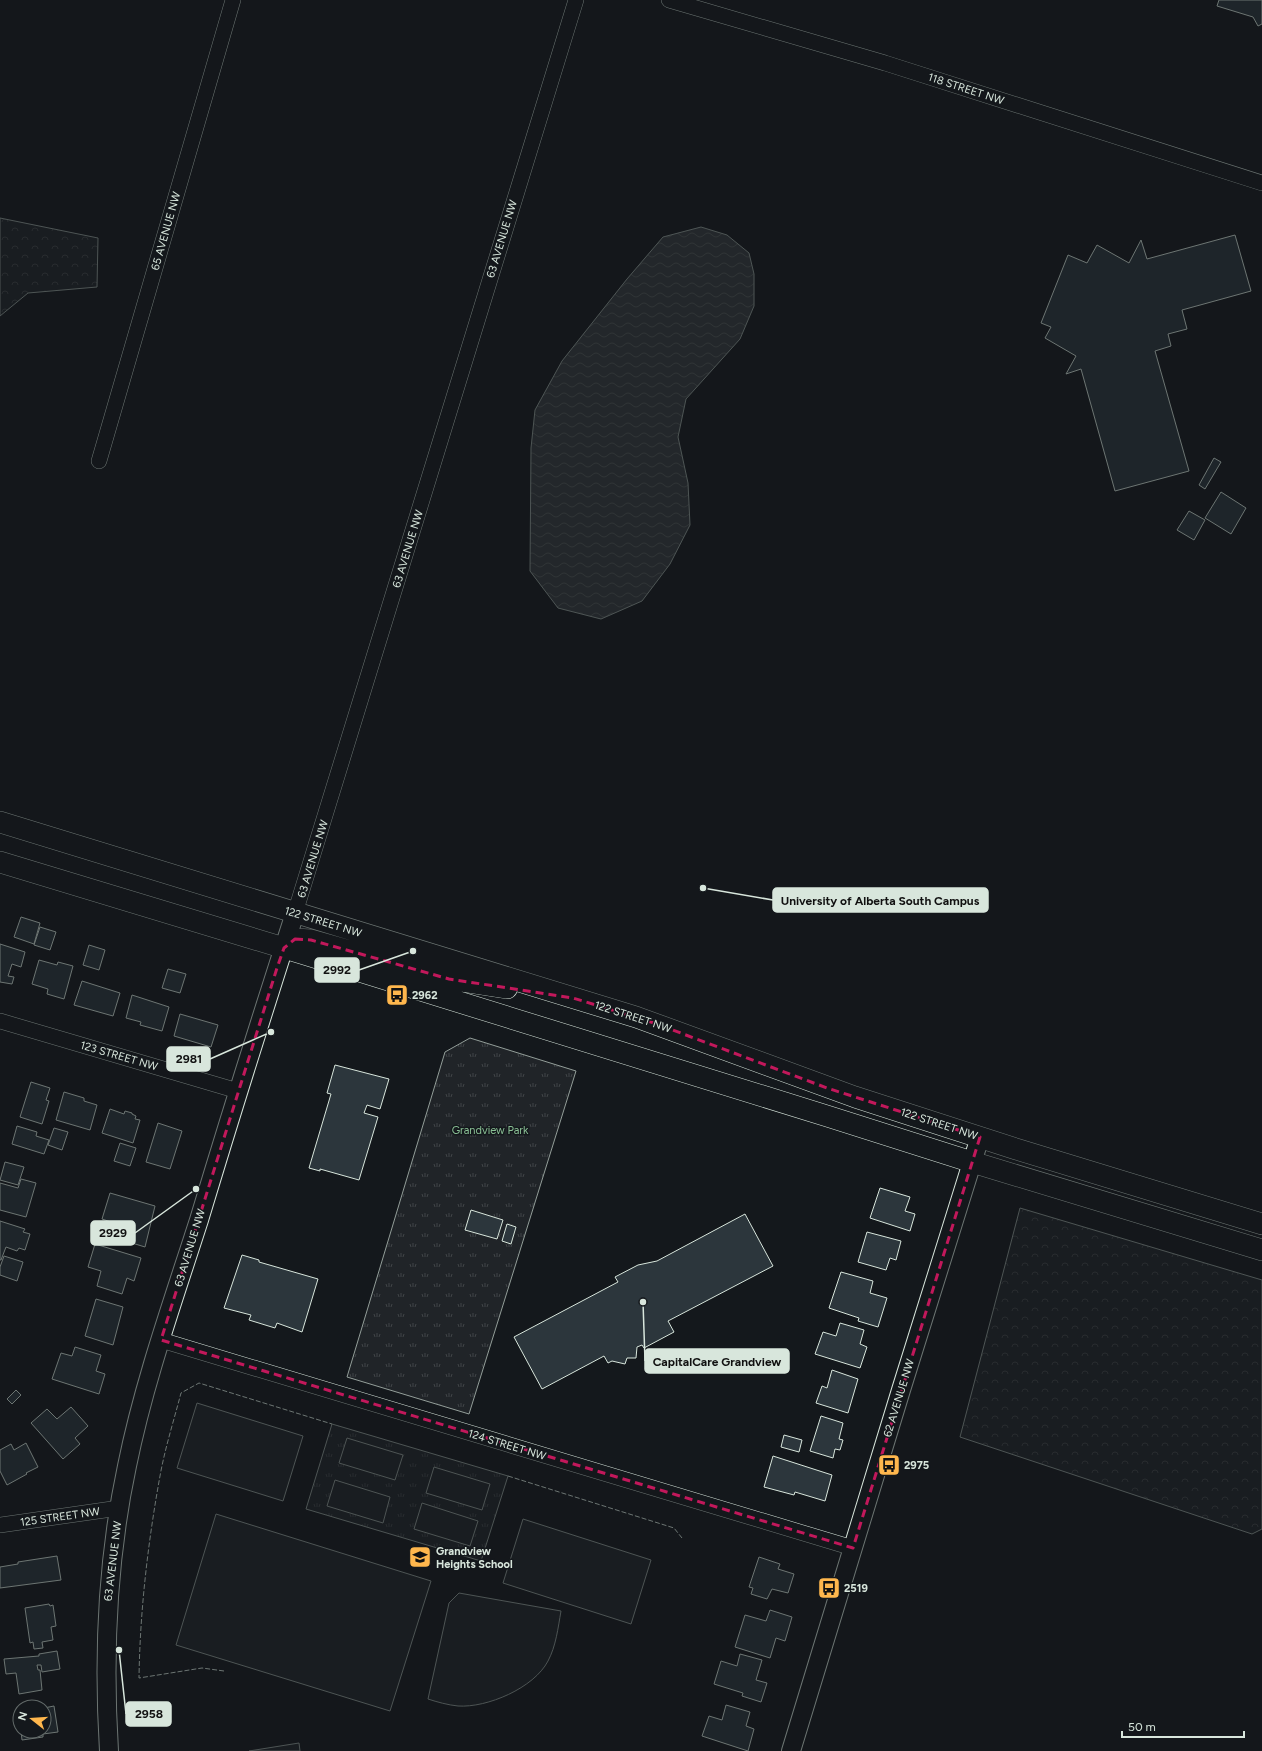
<svg xmlns="http://www.w3.org/2000/svg" width="1262" height="1751" font-family="Figtree,sans-serif">
	<style>
		.forest { fill: url(#forest-crowns); stroke: #939e99 }
		.park { fill: url(#park-tufts); stroke: #939e99 }
		.pitch { fill: #202428; stroke: #939e99 }
		.water { fill: url(#water-waves); stroke: #939e99 }
		.building { fill: #2c363c; stroke: #d8e6dc }
		.lines { fill: none; stroke-linecap: round; stroke-linejoin: round }
		.minor-casing { stroke: #d8e6dc; stroke-width: 16 }
		.tertiary-casing { stroke: #d8e6dc; stroke-width: 20 }
		.secondary-casing { stroke: #d8e6dc; stroke-width: 22 }
		.minor { stroke: #14181c; stroke-width: 15 }
		.tertiary { stroke: #14181c; stroke-width: 18 }
		.secondary { stroke: #14181c; stroke-width: 21 }
		.fence { stroke: #d8e6dc; stroke-width: 1; stroke-dasharray: 5 2; stroke-linecap: butt }
		.marked { fill: none; stroke: #c2185b; stroke-width: 3; stroke-dasharray: 8 5; stroke-linejoin: round }
		.labels { text-anchor: middle; dominant-baseline: central; stroke-width: 3; stroke-linejoin: round; paint-order: stroke }
		.street-label { font-size: 11px; fill: #d8e6dc; stroke: #14181c }
		.poi-label { font-size: 11px; font-weight: bold; fill: #d8e6dc; stroke: #14181c; text-anchor: start }
		.park-label { font-size: 11px; fill: #8ac095; stroke: #14181c }
		.leader { fill: none; stroke: #d8e6dc; stroke-width: 1.5 }
		.callout-dot { fill: #d8e6dc; stroke: #14181c; stroke-width: 1.5 }
		.callout { fill: #d8e6dc; stroke: #d8e6dc; stroke-width: 1.5 }
		.callout-label { font-size: 12px; text-anchor: middle; font-weight: bold; fill: #111 }
	</style>
	<defs>
		<pattern id="forest-crowns" width="20" height="18" patternUnits="userSpaceOnUse"><rect width="20" height="18" fill="#202428"/><path d="M2 6a3 3 0 1 1 6 0M12 15a3 3 0 1 1 6 0" fill="none" stroke="#404447"/></pattern>
		<pattern id="park-tufts" width="24" height="20" patternUnits="userSpaceOnUse"><rect width="24" height="20" fill="#202428"/><path d="M3 7l-1-3M5 7V3M7 7l1-3M15 17l-1-3M17 17v-4M19 17l1-3" fill="none" stroke="#404447"/></pattern>
		<pattern id="water-waves" width="16" height="10" patternUnits="userSpaceOnUse"><rect width="16" height="10" fill="#363b3e"/><path d="M0 5q4-4 8 0t8 0" fill="none" stroke="#525759"/></pattern>
	</defs>
	<rect width="100%" height="100%" fill="#14181c"/>
	<path class="forest" d="M0,218L98,238L97,287L28,293L0,316Z
		M1020,1208L1262,1280V1529L1252,1534L960,1437Z"/>
	<path class="park" d="M470,1038L576,1071L469,1414L347,1377L445,1052Z
		M332,1424L508,1476L481,1561L306,1509Z"/>
	<path class="pitch" d="M197,1403L303,1436L283,1501L177,1468Z
		M347,1438L403,1455L395,1480L339,1463Z
		M434,1467L490,1484L482,1510L426,1493Z
		M335,1480L390,1497L383,1523L327,1506Z
		M422,1503L478,1521L470,1546L414,1529Z
		M216,1514L431,1581L390,1711L176,1645Z
		M523,1519L651,1560L631,1624L503,1583Z
		M459,1593L561,1611C558,1628 556,1646 548,1661C534,1688 487,1708 458,1706C448,1705 437,1702 428,1699L449,1603Z
		M299,1743L300,1751H249Z"/>
	<path class="water" d="M701,227L727,235L749,253L754,274V306L740,339L686,399L678,437L688,483L690,525L670,564L642,601L601,619L558,608L530,571L531,448L535,410L562,361L627,279L663,237Z"/>
	<path class="building" d="M1219,0H1262V24L1258,26L1253,17L1217,6Z
		M1235,235L1251,291L1182,310L1187,329L1168,334L1171,346L1155,351L1189,471L1115,491L1081,369L1066,374L1076,356L1045,338L1051,327L1041,323L1068,255L1087,263L1097,245L1129,263L1141,240L1147,259Z
		M1214,458L1221,462L1205,489L1199,485Z
		M1221,492L1246,508L1231,534L1205,518Z
		M1189,511L1205,520L1194,540L1177,530Z
		M21,917L40,923L34,944L14,937Z
		M40,927L56,932L50,950L34,945Z
		M0,944L25,952L21,967L12,964L8,976L14,977L12,984L0,982Z
		M89,945L105,950L99,970L83,965Z
		M39,960L57,965L58,962L73,966L64,999L47,994L48,989L32,984Z
		M168,969L186,974L180,993L162,988Z
		M82,981L120,993L113,1016L74,1005Z
		M132,995L169,1007L162,1031L140,1025L141,1022L126,1018Z
		M180,1014L218,1025L211,1047L174,1036Z
		M335,1065L389,1079L380,1109L367,1105L364,1113L378,1117L359,1180L320,1169V1171L309,1168L331,1094L327,1093Z
		M31,1082L50,1088L46,1100L49,1101L42,1124L20,1117Z
		M64,1092L84,1098V1101L97,1105L90,1130L56,1120Z
		M110,1109L124,1114L125,1111L132,1113V1114L136,1116L135,1119L140,1120L133,1143L102,1133Z
		M158,1123L182,1131L170,1169L146,1162Z
		M17,1126L37,1132L36,1136L49,1140L44,1154L12,1144Z
		M54,1128L68,1132L62,1150L48,1145Z
		M120,1143L136,1148L130,1166L114,1161Z
		M5,1162L24,1167L18,1185L0,1180Z
		M21,1179L36,1183L26,1217L0,1210V1183L18,1188Z
		M880,1188L910,1197L905,1211L915,1214L910,1231L870,1218Z
		M110,1193L155,1206L145,1247L119,1239L123,1226L102,1219Z
		M471,1210L503,1220L497,1239L465,1230Z
		M745,1214L773,1266L668,1321L674,1332L644,1348L642,1345L637,1347L636,1358H627L625,1364L612,1361L608,1363L604,1356L542,1389L514,1337L618,1282L615,1277L638,1265L657,1261Z
		M0,1221L25,1229L23,1232L30,1234L25,1250L19,1248L17,1251L6,1247L1,1260H0Z
		M507,1224L516,1227L511,1244L502,1241Z
		M867,1232L901,1241L896,1260L890,1258L886,1270L858,1262Z
		M95,1244L141,1258L134,1281L127,1278L122,1294L97,1286L101,1271L88,1267Z
		M242,1255L259,1260V1262L318,1279L302,1332L277,1323L275,1328L249,1320L251,1315L224,1308Z
		M4,1256L23,1262L17,1281L0,1275V1267Z
		M841,1272L873,1281L870,1293L887,1298L878,1327L858,1321L859,1318L829,1308Z
		M96,1299L123,1307L113,1345L85,1336Z
		M840,1323L864,1330L860,1344L867,1347L860,1368L815,1354L823,1332L836,1336Z
		M75,1347L101,1355L96,1371L105,1374L99,1394L52,1379L61,1353L72,1356Z
		M832,1370L858,1379L848,1413L816,1403L822,1386L827,1388Z
		M16,1390L21,1395L12,1404L7,1399Z
		M71,1407L88,1426L75,1438L80,1444L63,1459L31,1423L47,1409L57,1419Z
		M821,1416L843,1423L839,1439L843,1440L840,1450L835,1449L833,1458L810,1451Z
		M784,1435L802,1440L799,1452L781,1447Z
		M26,1443L38,1467L26,1473L27,1474L7,1485L0,1471V1450L11,1444L14,1450Z
		M773,1456L832,1475L825,1501L795,1492L794,1495L764,1487Z
		M57,1556L61,1580L0,1588V1567L18,1564V1562Z
		M759,1557L780,1564L778,1569L794,1574L788,1593L772,1589L767,1599L751,1594L753,1588L749,1587Z
		M49,1604L50,1606L53,1605L56,1626L51,1627L53,1640L42,1642L43,1648L34,1649L33,1642L30,1643L25,1608Z
		M770,1610L792,1617L785,1641L776,1638L770,1658L735,1647L745,1615L766,1621Z
		M57,1651L60,1669L42,1672L41,1665H37L38,1670H40L42,1690L19,1694L16,1673L6,1674L4,1659L39,1656V1654Z
		M740,1654L762,1660L756,1680L767,1683L761,1702L742,1696L743,1693L714,1684L721,1661L737,1666Z
		M726,1705L750,1712L746,1726L754,1729L748,1751L702,1736L709,1716L722,1720Z
		M54,1706L58,1732L43,1734V1737L22,1740L21,1731H44V1708Z"/>
	<g class="lines">
		<g class="minor-casing">
			<path id="minor" d="M669,0L885,63L1262,183
				M99,461L233,0
				M295,913L576,0
				M0,1021L238,1091
				M161,1340L853,1548
				M0,1525L119,1508"/>
		</g>
		<g class="tertiary-casing">
			<path id="tertiary" d="M109,1751C103,1655 107,1560 127,1466C144,1382 173,1301 199,1220C230,1117 262,1015 295,913
				M791,1751L901,1390L980,1137"/>
		</g>
		<g class="secondary-casing">
			<path id="secondary" d="M0,822L636,1017L855,1097L1016,1149L1262,1224
				M0,862L304,954L827,1116L972,1162L1262,1250
				M284,948L295,939L311,940L449,979L507,988"/>
		</g>
		<use href="#minor" class="minor"/>
		<use href="#tertiary" class="tertiary"/>
		<use href="#secondary" class="secondary"/>
		<path class="fence" d="M508,1476L674,1528L682,1538
			M224,1671L202,1668L139,1678C140,1610 148,1542 160,1476C165,1448 174,1420 181,1393L199,1383L332,1424"/>
	</g>
	<path d="M0 0H1262V1751H0ZM295,939L311,940L449,979L573,998L654,1023L827,1088L980,1137L853,1548L161,1340L277,968L284,948Z" fill="#14181c" fill-opacity=".55" fill-rule="evenodd"/>
	<path class="marked" d="M295,939L311,940L449,979L573,998L654,1023L827,1088L980,1137L853,1548L161,1340L277,968L284,948Z"/>
	<defs>
		<g id="bus-square" transform="scale(1.15)"><rect x="-9" y="-9" width="18" height="18" rx="4" fill="#ffb74d" stroke="#14181c"/><path d="M-5-6H5V4H4V6H2V4H-2V6H-4V4H-5ZM-3.5-4V0h7V-4ZM-3.5 1.2v1.5H-2V1.2ZM2 1.2v1.5H3.5V1.2Z" fill="#111"/></g>
		<g id="school-square" transform="scale(1.15)"><rect x="-9" y="-9" width="18" height="18" rx="4" fill="#ffb74d" stroke="#14181c"/><path d="M0-5L7-2L0 1L-7-2ZM-4 1L0 2.5L4 1V4Q0 6-4 4Z" fill="#111"/></g>
	</defs>
	<g fill-rule="evenodd">
		<use href="#bus-square" x="397" y="995"/>
		<use href="#bus-square" x="889" y="1465"/>
		<use href="#school-square" x="420" y="1557"/>
		<use href="#bus-square" x="829" y="1588"/>
	</g>
	<g class="labels">
		<g class="street-label">
			<text transform="translate(966 89) rotate(18)">118 STREET NW</text>
			<text transform="translate(166 231) rotate(-74)">65 AVENUE NW</text>
			<text transform="translate(502 239) rotate(-73)">63 AVENUE NW</text>
			<text transform="translate(408 549) rotate(-73)">63 AVENUE NW</text>
			<text transform="translate(313 859) rotate(-73)">63 AVENUE NW</text>
			<text transform="translate(323 922) rotate(17)">122 STREET NW</text>
			<text transform="translate(633 1017) rotate(18)">122 STREET NW</text>
			<text transform="translate(119 1056) rotate(16)">123 STREET NW</text>
			<text transform="translate(939 1124) rotate(18)">122 STREET NW</text>
			<text transform="translate(190 1248) rotate(-73)">63 AVENUE NW</text>
			<text transform="translate(899 1398) rotate(-73)">62 AVENUE NW</text>
			<text transform="translate(507 1445) rotate(17)">124 STREET NW</text>
			<text transform="translate(60 1517) rotate(-8)">125 STREET NW</text>
			<text transform="translate(113 1561) rotate(-83)">63 AVENUE NW</text>
		</g>
		<g class="poi-label">
			<text x="412" y="995">2962</text>
			<text x="904" y="1465">2975</text>
			<text x="436" y="1551">Grandview<tspan x="436" dy="13">Heights School</tspan></text>
			<text x="844" y="1588">2519</text>
		</g>
		<g class="park-label">
			<text x="490" y="1130">Grandview Park</text>
		</g>
	</g>
	<path class="leader" d="M703 888L773 900M413 951L359 970M271 1032L210 1059M196 1189L135 1233M643 1302L645 1361M119 1650L126 1714"/>
	<g class="callout-dot">
		<circle cx="703" cy="888" r="4"/>
		<circle cx="413" cy="951" r="4"/>
		<circle cx="271" cy="1032" r="4"/>
		<circle cx="196" cy="1189" r="4"/>
		<circle cx="643" cy="1302" r="4"/>
		<circle cx="119" cy="1650" r="4"/>
	</g>
	<g class="callout">
		<rect x="773" y="888" width="215" height="24" rx="4"/>
		<rect x="315" y="958" width="44" height="24" rx="4"/>
		<rect x="167" y="1047" width="43" height="24" rx="4"/>
		<rect x="91" y="1221" width="44" height="24" rx="4"/>
		<rect x="645" y="1349" width="144" height="24" rx="4"/>
		<rect x="126" y="1702" width="45" height="24" rx="4"/>
	</g>
	<g class="callout-label">
		<text x="880" y="905">University of Alberta South Campus</text>
		<text x="337" y="974">2992</text>
		<text x="189" y="1063">2981</text>
		<text x="113" y="1237">2929</text>
		<text x="717" y="1366">CapitalCare Grandview</text>
		<text x="149" y="1718">2958</text>
	</g>
	<g transform="translate(32 1719) rotate(287)"><circle r="19" fill="#14181c" stroke="#626a69"/>
	<path d="M0-3L7 15L0 10L-7 15Z" fill="#ffb74d"/>
	<text y="-6" font-size="11" font-weight="bold" text-anchor="middle" fill="#d8e6dc">N</text>
	</g>
	<path d="M1122 1731v6h122v-6" fill="none" stroke="#d8e6dc" stroke-width="2"/>
	<text x="1128" y="1731" font-size="12" fill="#d8e6dc" stroke="#14181c" stroke-width="3" paint-order="stroke">50 m</text>
</svg>
